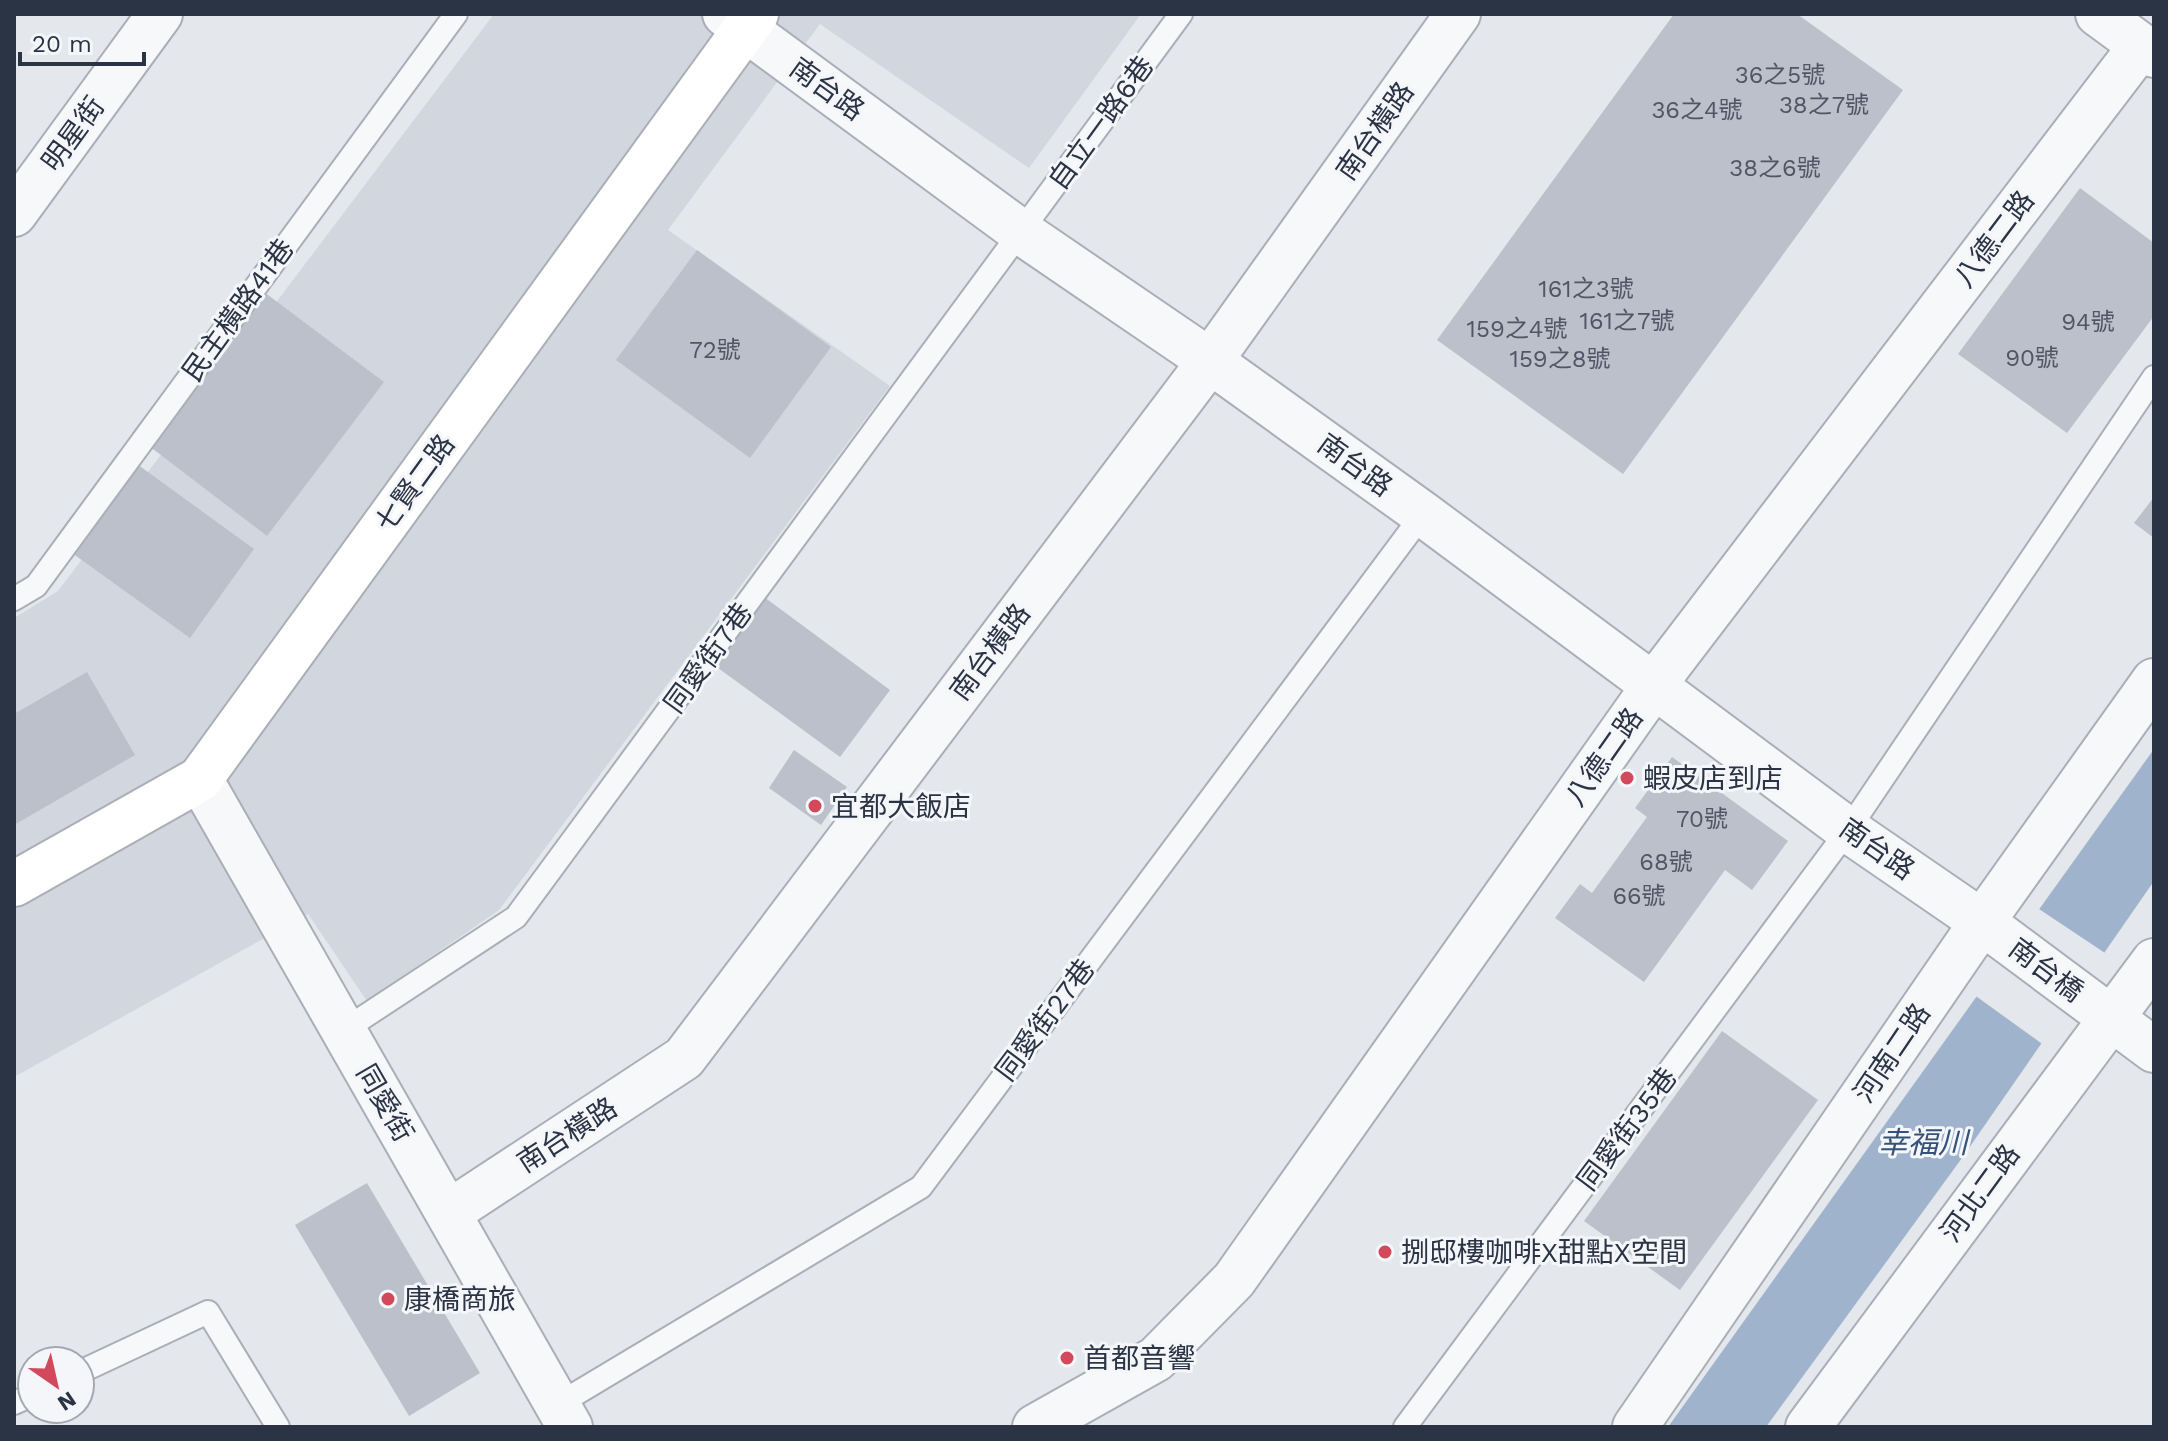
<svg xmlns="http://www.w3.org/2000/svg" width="2168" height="1441" font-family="'Work Sans','Noto Sans TC',sans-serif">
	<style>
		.built { fill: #d2d6de }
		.water { fill: #9fb4cc }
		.pier { fill: #e4e7ec }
		.building { fill: #bbc0ca }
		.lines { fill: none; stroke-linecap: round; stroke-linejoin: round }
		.lane-casing { stroke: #a9aeb7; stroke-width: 26 }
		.street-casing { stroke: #a9aeb7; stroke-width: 48 }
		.secondary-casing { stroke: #a9aeb7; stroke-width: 48 }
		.lane { stroke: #f7f8fa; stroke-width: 22 }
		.street { stroke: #f7f8fa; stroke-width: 44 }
		.secondary { stroke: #fff; stroke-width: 44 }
		.poi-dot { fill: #d1495b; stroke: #f4f6f9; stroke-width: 3 }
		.labels { text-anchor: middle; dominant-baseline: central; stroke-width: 6; stroke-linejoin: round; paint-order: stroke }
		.number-label { font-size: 24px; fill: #4f5766 }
		.street-label { font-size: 28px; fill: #2b3445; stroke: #f4f6f9 }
		.poi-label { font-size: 28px; fill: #2b3445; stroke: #f4f6f9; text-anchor: start }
		.water-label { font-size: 30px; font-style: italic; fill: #34527a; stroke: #f4f6f9 }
	</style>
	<rect width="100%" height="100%" fill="#e4e7ec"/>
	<path class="built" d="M494,14H1141L1029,168L820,24L668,230L890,386L499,910L367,1001L308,914L14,1077V618L58,591Z"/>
	<path class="water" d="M2154,749V881L1962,1158L1766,1427H1668Z"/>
	<path class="pier" d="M2036,907L2108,955L2045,1046L1973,994Z"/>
	<path class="building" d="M1674,14H1797L1903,90L1623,474L1437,340Z
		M2080,188L2154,243V316L2067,433L1958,354Z
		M697,250L831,347L750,458L616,360Z
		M248,280L384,382L267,536L132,433Z
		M119,451L254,549L190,638L54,540Z
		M2154,497V538L2134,523Z
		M764,597L890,690L840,757L714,665Z
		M87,672L135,755L14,825V714Z
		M794,750L847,787L821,825L769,788Z
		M1672,757L1788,841L1752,890L1725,870L1644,982L1555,918L1580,884L1592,893L1647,817L1635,808Z
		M1722,1031L1818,1100L1680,1290L1584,1221Z
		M367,1183L480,1373L409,1416L295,1225Z"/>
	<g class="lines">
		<g class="lane-casing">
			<path id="lane" d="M14,599L36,586L456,14
				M344,1030L516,917L1181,14
				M80,1372L208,1312L278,1427
				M14,1403L32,1395
				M557,1405L921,1187L1423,514
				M1405,1427L1848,830L2154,377"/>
		</g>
		<g class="street-casing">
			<path id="street" d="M725,14L1021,232L1210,361L1423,514L1848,830L1982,922L2154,1050
				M2098,14L2154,55
				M14,214L160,14
				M200,779L570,1427
				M448,1213L684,1058L1210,361L1458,14
				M1035,1427L1156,1359L1234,1280L1668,666L2141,46
				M1635,1427L1982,922L2154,681
				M1808,1427L2154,961"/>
		</g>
		<g class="secondary-casing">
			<path id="secondary" d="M14,884L200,779L756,14"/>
		</g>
		<use href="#lane" class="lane"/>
		<use href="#street" class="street"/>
		<use href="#secondary" class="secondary"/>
	</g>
	<g class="poi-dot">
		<circle cx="1627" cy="778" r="8"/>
		<circle cx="815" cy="806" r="8"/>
		<circle cx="1385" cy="1252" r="8"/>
		<circle cx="388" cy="1299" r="8"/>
		<circle cx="1067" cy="1358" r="8"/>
	</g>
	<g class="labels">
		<g class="number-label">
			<text x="1780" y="75">36之5號</text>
			<text x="1824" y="105">38之7號</text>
			<text x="1697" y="110">36之4號</text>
			<text x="1775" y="168">38之6號</text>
			<text x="1586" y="289">161之3號</text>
			<text x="1627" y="321">161之7號</text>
			<text x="2088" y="322">94號</text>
			<text x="1517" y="329">159之4號</text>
			<text x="715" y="350">72號</text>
			<text x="2032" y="358">90號</text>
			<text x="1560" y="359">159之8號</text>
			<text x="1702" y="819">70號</text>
			<text x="1666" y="862">68號</text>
			<text x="1639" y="896">66號</text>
		</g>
		<g class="street-label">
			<text transform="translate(827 89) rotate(36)">南台路</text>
			<text transform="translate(1101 123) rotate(-54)">自立一路6巷</text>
			<text transform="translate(1375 131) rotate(-55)">南台橫路</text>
			<text transform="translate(73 134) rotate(-54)">明星街</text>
			<text transform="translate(1994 239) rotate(-53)">八德二路</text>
			<text transform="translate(238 310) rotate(-54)">民主橫路41巷</text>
			<text transform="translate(1355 465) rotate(36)">南台路</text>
			<text transform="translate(415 483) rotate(-54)">七賢二路</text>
			<text transform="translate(990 652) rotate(-53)">南台橫路</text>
			<text transform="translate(708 658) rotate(-54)">同愛街7巷</text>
			<text transform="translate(1604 757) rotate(-55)">八德二路</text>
			<text transform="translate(1877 849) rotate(35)">南台路</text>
			<text transform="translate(2046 970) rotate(37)">南台橋</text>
			<text transform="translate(1045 1020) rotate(-53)">同愛街27巷</text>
			<text transform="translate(1892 1053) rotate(-56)">河南二路</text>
			<text transform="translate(385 1103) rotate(60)">同愛街</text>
			<text transform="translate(1627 1129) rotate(-53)">同愛街35巷</text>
			<text transform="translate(567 1135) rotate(-33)">南台橫路</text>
			<text transform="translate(1980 1193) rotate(-54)">河北二路</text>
		</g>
		<g class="poi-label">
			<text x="1643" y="778">蝦皮店到店</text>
			<text x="831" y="806">宜都大飯店</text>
			<text x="1401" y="1252">捌邸樓咖啡X甜點X空間</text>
			<text x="404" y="1299">康橋商旅</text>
			<text x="1083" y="1358">首都音響</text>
		</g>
		<g class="water-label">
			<text x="1923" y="1142">幸福川</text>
		</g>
	</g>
	<rect width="2168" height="1441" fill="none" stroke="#2b3445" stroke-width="32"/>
	<g transform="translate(56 1385) rotate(146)"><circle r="38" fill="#f4f6f9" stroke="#a4a8b1" stroke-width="2"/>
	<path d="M0-6L14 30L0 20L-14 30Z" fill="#d1495b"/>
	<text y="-12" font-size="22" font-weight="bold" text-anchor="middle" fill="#2b3445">N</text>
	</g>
	<path d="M20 52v12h124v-12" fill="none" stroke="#2b3445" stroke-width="4"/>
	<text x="32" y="52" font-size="24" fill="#2b3445" stroke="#f4f6f9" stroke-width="6" paint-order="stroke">20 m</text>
</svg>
